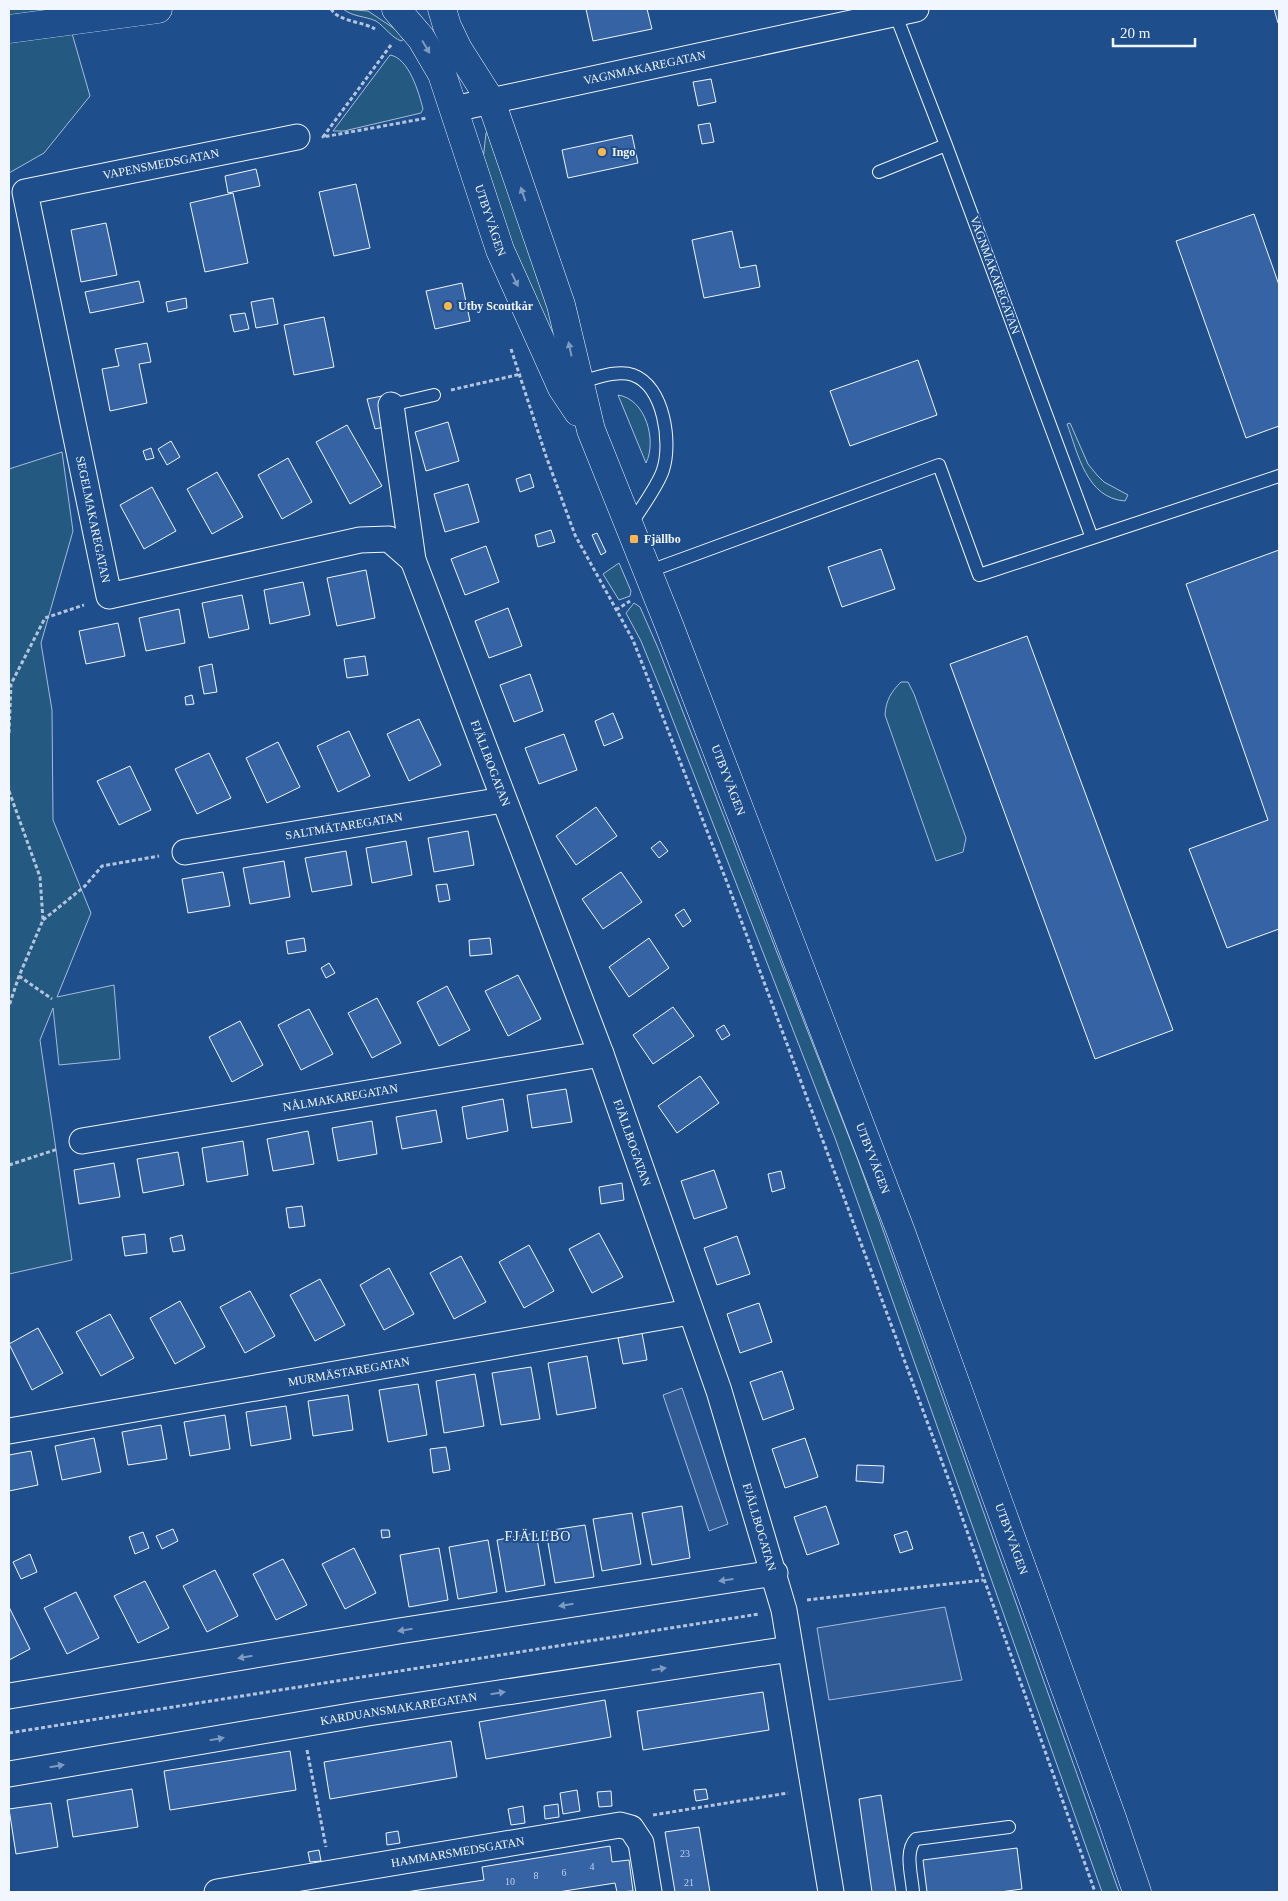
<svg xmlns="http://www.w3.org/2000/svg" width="1288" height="1901" font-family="Georgia,serif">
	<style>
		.green { fill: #245a82; stroke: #a8bbd7 }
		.parking { fill: #305b95; stroke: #a8bbd7 }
		.building { fill: #3563a3; stroke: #f2f6ff }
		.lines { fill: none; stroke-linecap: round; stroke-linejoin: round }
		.service-casing { stroke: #f2f6ff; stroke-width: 14 }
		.minor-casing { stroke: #f2f6ff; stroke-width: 27 }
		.tertiary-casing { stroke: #f2f6ff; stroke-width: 29 }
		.secondary-casing { stroke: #f2f6ff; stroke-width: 29 }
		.path { stroke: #b3c4dc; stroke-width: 3; stroke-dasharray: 4 2.5; stroke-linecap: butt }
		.service { stroke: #1f4e8c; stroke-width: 12 }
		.minor { stroke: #1f4e8c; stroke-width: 25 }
		.tertiary { stroke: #1f4e8c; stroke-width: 28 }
		.secondary { stroke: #1f4e8c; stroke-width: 28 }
		.oneway { fill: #7e9ac0 }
		.poi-dot { fill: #ffb74d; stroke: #1f4e8c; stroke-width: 2 }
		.labels { text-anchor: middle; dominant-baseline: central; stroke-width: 4; stroke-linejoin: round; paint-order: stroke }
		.number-label { font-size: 10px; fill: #c3d1e8 }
		.street-label { font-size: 12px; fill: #f2f6ff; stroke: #1f4e8c }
		.poi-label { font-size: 12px; font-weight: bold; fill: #f2f6ff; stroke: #1f4e8c; text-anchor: start }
		.neighbourhood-label { font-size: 14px; letter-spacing: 1px; fill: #f2f6ff; stroke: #1f4e8c }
	</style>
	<rect width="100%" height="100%" fill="#1f4e8c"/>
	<path class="green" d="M9,9H65L90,96L44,153L9,173Z
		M343,9L368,11L404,35L406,38L401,41C391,37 385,27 376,21C365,16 353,17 343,9Z
		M390,55C409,58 419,93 423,109L421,113L344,131H333Z
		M490,132L556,325L555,354L515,263L483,160L486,133Z
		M618,395C646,399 657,441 646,463Z
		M1070,423L1088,464L1097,475L1104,482L1128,495L1125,501C1086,498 1078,453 1067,424Z
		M62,452L73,531L41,643L52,710L53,820L91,913L57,997L114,985L120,1059L59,1065L53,1008L40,1040L72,1260L9,1274V469Z
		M619,563L631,591L630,596L619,600L603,574Z
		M634,603L640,607L658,648L858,1160L1119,1892H1102L835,1138L665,700L641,641L626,613Z
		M901,682H908L914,694L966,838L963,852L936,861L885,715C886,700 891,692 901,682Z"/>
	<path class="parking" d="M682,1388L728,1524L709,1531L663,1395Z
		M945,1607L962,1680L829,1700L817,1628Z"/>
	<path class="building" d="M586,9H647L652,29L593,41Z
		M1274,9H1279V23H1278Z
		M711,79L716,102L698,106L693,82Z
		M710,123L714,142L702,144L698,125Z
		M632,135L638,163L568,178L562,150Z
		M256,169L260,186L228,193L225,176Z
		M356,184L370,248L334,256L319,192Z
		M233,193L248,263L205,272L190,203Z
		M1254,214L1279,285V426L1246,438L1176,241Z
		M106,223L117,275L81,282L71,230Z
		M732,231L740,268L756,265L760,287L704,298L692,240Z
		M139,281L144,302L90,313L85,292Z
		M462,283L470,321L435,329L426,291Z
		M186,298L187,308L168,312L166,302Z
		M273,298L278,324L256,328L251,302Z
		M245,313L249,329L234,332L230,315Z
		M324,317L334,367L294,375L284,325Z
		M147,343L151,362L139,364L147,403L110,411L102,369L119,366L115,349Z
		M918,360L937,415L850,446L830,391Z
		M382,396L389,426L375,429L367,399Z
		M448,422L459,461L426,471L415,432Z
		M347,425L382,486L350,504L316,442Z
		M171,441L180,457L167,465L158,449Z
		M151,448L154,458L146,460L143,451Z
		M288,458L312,502L282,519L258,475Z
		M217,472L243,517L212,534L187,489Z
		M530,474L534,487L520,492L516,479Z
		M468,484L479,522L445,532L434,494Z
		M152,487L176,531L144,549L120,505Z
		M551,530L555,542L538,547L535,535Z
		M597,533L606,552L601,555L592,535Z
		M486,546L499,582L465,595L451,559Z
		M881,549L895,589L842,607L828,567Z
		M1279,550V929L1227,948L1189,849L1268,820L1186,584Z
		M366,570L375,618L337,626L327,578Z
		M303,582L310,615L270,624L264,590Z
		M242,595L249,629L209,638L202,603Z
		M508,608L522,646L489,658L475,621Z
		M179,609L185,643L146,651L139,618Z
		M118,623L125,656L86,664L79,631Z
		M1027,636L1173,1030L1095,1059L950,664Z
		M365,656L368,675L347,678L344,659Z
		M212,664L217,692L204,694L199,667Z
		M530,674L543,711L514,722L500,685Z
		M192,695L194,704L186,705L185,697Z
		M613,713L623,738L604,746L595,721Z
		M419,719L441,765L409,781L387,734Z
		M349,731L370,776L338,792L317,746Z
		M564,734L577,770L539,784L525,748Z
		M278,742L300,787L267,803L246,758Z
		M209,753L231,798L197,814L175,769Z
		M130,766L151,810L119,825L97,781Z
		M596,807L617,836L576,865L556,836Z
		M468,831L474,865L434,872L428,838Z
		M406,841L412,875L372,883L366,848Z
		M660,841L668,851L659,858L651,848Z
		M346,851L352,885L312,892L305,858Z
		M284,861L290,897L250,904L243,868Z
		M223,872L230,906L188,913L182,879Z
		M621,872L642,902L603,929L582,899Z
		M447,884L450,900L439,902L436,885Z
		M684,909L691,921L683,927L675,915Z
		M304,938L306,951L288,954L286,941Z
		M490,938L492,954L470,956L469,940Z
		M649,938L669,968L629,997L609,967Z
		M329,963L335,973L326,978L321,968Z
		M518,975L541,1019L508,1036L485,991Z
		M447,986L470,1030L439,1046L417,1002Z
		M377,998L401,1043L372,1058L348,1013Z
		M673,1007L694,1036L653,1064L633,1035Z
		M309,1009L333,1054L301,1070L278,1025Z
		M240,1021L263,1065L232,1082L209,1037Z
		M724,1025L730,1035L722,1040L716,1030Z
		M700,1076L719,1103L677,1133L658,1106Z
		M566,1089L572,1122L532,1128L527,1095Z
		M503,1099L508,1131L467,1139L462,1107Z
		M436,1110L442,1142L402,1149L396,1117Z
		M372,1121L377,1154L338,1161L332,1128Z
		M308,1131L314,1164L273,1171L267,1139Z
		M243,1141L248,1175L207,1182L202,1148Z
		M178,1152L184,1185L143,1193L137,1159Z
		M114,1163L120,1197L79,1204L74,1170Z
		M714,1170L727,1208L694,1219L681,1181Z
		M781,1171L785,1188L772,1192L768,1174Z
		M622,1183L624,1200L601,1204L599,1187Z
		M302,1206L305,1226L289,1228L286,1208Z
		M599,1233L623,1277L592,1293L569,1249Z
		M145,1234L147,1253L125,1256L122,1237Z
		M182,1235L185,1250L173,1252L170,1238Z
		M737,1236L750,1274L717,1285L704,1248Z
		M529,1245L554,1291L524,1308L499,1262Z
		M461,1256L486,1302L454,1319L430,1273Z
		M389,1268L414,1314L384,1330L360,1285Z
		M320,1279L345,1325L315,1341L290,1295Z
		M250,1291L275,1336L245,1353L220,1307Z
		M180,1301L205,1347L175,1364L150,1318Z
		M759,1303L772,1342L740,1353L727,1314Z
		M110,1314L134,1358L101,1376L76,1332Z
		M38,1328L63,1373L32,1390L9,1344Z
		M642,1333L647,1360L623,1364L618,1338Z
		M587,1356L596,1408L557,1415L548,1363Z
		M531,1367L540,1419L501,1425L492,1373Z
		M782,1371L794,1409L763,1420L750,1382Z
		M475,1374L484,1426L444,1433L436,1381Z
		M418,1384L427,1435L388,1442L379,1390Z
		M348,1395L353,1430L313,1436L308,1401Z
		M286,1406L291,1439L251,1446L246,1412Z
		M225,1415L230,1449L190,1456L184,1422Z
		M161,1425L167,1459L128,1465L122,1432Z
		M94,1438L101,1472L62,1480L55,1446Z
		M805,1438L818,1477L785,1488L772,1449Z
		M446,1447L450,1470L433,1473L430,1449Z
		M31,1451L38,1485L9,1491V1455Z
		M857,1465L884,1466L883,1483L856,1481Z
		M682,1506L690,1558L652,1565L642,1513Z
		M826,1506L839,1544L807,1555L794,1517Z
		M632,1513L641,1564L602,1571L593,1519Z
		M585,1525L594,1577L555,1583L546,1531Z
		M173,1529L178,1541L162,1549L156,1536Z
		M381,1530H389L390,1537L382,1538Z
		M907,1531L913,1549L900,1553L894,1535Z
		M143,1532L149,1548L135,1554L129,1537Z
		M536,1533L545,1585L506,1592L497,1540Z
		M488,1540L497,1592L458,1599L449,1547Z
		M354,1548L376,1593L345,1609L322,1564Z
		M439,1548L448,1600L409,1607L400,1555Z
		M30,1554L37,1572L21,1579L13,1562Z
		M283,1559L307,1605L276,1620L253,1574Z
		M215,1570L238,1616L207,1632L183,1586Z
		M145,1581L169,1628L138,1643L114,1596Z
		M76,1592L99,1638L67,1654L44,1608Z
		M9,1607L30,1649L9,1660Z
		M763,1692L769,1730L643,1750L637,1711Z
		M605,1700L611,1737L486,1759L479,1722Z
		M451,1741L457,1777L330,1799L324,1762Z
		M290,1751L296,1790L170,1810L164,1771Z
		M132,1789L138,1827L73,1837L67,1800Z
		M706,1789L708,1799L696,1801L694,1790Z
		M577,1790L580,1811L563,1814L560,1793Z
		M611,1791L612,1806L599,1807L597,1792Z
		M881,1795L896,1892H872L859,1799Z
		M51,1803L58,1847L16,1854L9,1809Z
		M558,1804L559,1817L545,1819L544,1806Z
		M523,1806L525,1823L511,1825L508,1809Z
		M699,1827L710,1892H675L665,1832Z
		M398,1831L400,1843L387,1845L386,1833Z
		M610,1846L612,1862L629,1860L633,1891L617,1892L615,1883L558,1892H406L484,1880L482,1867Z
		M1017,1848L1022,1889L1000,1892H927L923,1860Z
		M319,1850L321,1861L310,1862L308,1852Z"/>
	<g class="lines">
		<g class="service-casing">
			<path id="service" d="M879,172L946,145
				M577,383C593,379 617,369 633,375C664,386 672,443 663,470C658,486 639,511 630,526
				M391,405L434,395
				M1092,538L1279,476
				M647,572L939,465L979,575L1092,538L946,145L895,13
				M913,1892C912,1876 904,1851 916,1839L1009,1827"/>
		</g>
		<g class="minor-casing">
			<g id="minor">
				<path id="s1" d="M454,109L916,9"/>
				<path id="s2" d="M297,137L25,192L109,596L360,540L389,539L413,560"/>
				<path id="s3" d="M391,405L413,560L601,1054L719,1391L784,1610L831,1892"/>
				<path id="s4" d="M185,852L503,800"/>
				<path id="s5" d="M82,1141L601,1054"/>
				<path id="s6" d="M9,1431L690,1312"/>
				<path d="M9,1696L399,1631L775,1573"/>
				<path id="s7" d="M9,1774L368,1713L790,1649"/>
				<path id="s8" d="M217,1892L620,1825L631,1828L641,1843L649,1892"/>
			</g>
		</g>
		<g class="tertiary-casing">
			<g id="tertiary">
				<path id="s9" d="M396,9L421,38L442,74L500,250L562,388L578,412"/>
				<path id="s10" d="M442,9L447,26L458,49L491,101L561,305L591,430L669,625L901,1232L1112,1818L1137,1892"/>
			</g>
		</g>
		<g class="secondary-casing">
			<path id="secondary" d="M9,29L158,9"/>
		</g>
		<path class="path" d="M331,9C339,22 362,21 375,29
			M391,45L323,137L427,118
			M511,349L546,456L575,535L633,640L728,885L951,1486L1095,1892
			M451,390L521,374
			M616,610L630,601
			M9,733L11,684L45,618L84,605
			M9,791L40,877L43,920L19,976L9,1006
			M43,920L85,886L102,866L159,856
			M19,976L52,999
			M9,1165L58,1149
			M807,1600L983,1580
			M9,1733L759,1614
			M307,1750L326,1847
			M653,1815L788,1793"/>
		<use href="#service" class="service"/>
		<use href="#minor" class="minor"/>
		<use href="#tertiary" class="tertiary"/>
		<use href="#secondary" class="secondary"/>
	</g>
	<defs><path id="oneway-solid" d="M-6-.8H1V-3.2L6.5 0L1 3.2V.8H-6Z" transform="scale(1.25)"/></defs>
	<g class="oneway">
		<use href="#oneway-solid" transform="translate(426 47) rotate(59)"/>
		<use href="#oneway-solid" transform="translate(523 194) rotate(-109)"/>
		<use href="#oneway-solid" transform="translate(515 280) rotate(64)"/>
		<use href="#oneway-solid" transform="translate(570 349) rotate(-102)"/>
		<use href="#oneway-solid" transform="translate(726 1580) rotate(172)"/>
		<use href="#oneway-solid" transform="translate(566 1605) rotate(171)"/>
		<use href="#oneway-solid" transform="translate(405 1630) rotate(171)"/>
		<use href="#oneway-solid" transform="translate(245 1657) rotate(170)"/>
		<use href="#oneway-solid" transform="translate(659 1669) rotate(-9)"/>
		<use href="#oneway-solid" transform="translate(498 1693) rotate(-9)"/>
		<use href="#oneway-solid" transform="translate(217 1739) rotate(-10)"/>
		<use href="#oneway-solid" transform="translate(57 1766) rotate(-10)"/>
	</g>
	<g class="poi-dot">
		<circle cx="602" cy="152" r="5"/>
		<circle cx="448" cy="306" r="5"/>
		<rect x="629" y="534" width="10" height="10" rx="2.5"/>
	</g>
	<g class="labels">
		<g class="number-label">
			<text x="685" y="1853">23</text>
			<text x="592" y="1866">4</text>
			<text x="564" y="1872">6</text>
			<text x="536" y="1875">8</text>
			<text x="510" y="1881">10</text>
			<text x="689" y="1882">21</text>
		</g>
		<g class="street-label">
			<text stroke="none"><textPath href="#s1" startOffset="195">VAGNMAKAREGATAN</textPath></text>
			<text transform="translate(161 164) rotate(-11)">VAPENSMEDSGATAN</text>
			<text stroke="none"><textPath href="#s9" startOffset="234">UTBYVÄGEN</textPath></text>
			<text transform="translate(995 275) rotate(70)">VAGNMAKAREGATAN</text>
			<text stroke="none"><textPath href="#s2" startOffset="612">SEGELMAKAREGATAN</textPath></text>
			<text stroke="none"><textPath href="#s3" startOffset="374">FJÄLLBOGATAN</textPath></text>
			<text stroke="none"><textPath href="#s10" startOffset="825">UTBYVÄGEN</textPath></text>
			<text stroke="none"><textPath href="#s4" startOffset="161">SALTMÄTAREGATAN</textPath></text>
			<text stroke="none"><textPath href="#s5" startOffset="262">NÅLMAKAREGATAN</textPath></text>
			<text stroke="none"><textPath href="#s3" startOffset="779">FJÄLLBOGATAN</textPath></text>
			<text stroke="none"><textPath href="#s10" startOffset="1230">UTBYVÄGEN</textPath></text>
			<text stroke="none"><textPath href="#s6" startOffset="345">MURMÄSTAREGATAN</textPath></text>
			<text stroke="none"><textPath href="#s3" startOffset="1184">FJÄLLBOGATAN</textPath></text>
			<text stroke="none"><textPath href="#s10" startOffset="1635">UTBYVÄGEN</textPath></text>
			<text stroke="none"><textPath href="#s7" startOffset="395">KARDUANSMAKAREGATAN</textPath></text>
			<text stroke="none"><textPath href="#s8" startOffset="244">HAMMARSMEDSGATAN</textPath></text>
		</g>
		<g class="poi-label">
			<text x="612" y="152">Ingo</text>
			<text x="458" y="306">Utby Scoutkår</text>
			<text x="644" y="539">Fjällbo</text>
		</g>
		<g class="neighbourhood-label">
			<text x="538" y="1536">FJÄLLBO</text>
		</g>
	</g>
	<rect width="1288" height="1901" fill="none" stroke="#f2f6ff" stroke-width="20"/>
	<path d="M1113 38v8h82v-8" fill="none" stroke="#f2f6ff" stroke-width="2.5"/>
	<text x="1120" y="38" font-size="15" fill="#f2f6ff" stroke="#1f4e8c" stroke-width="4" paint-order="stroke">20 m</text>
</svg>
